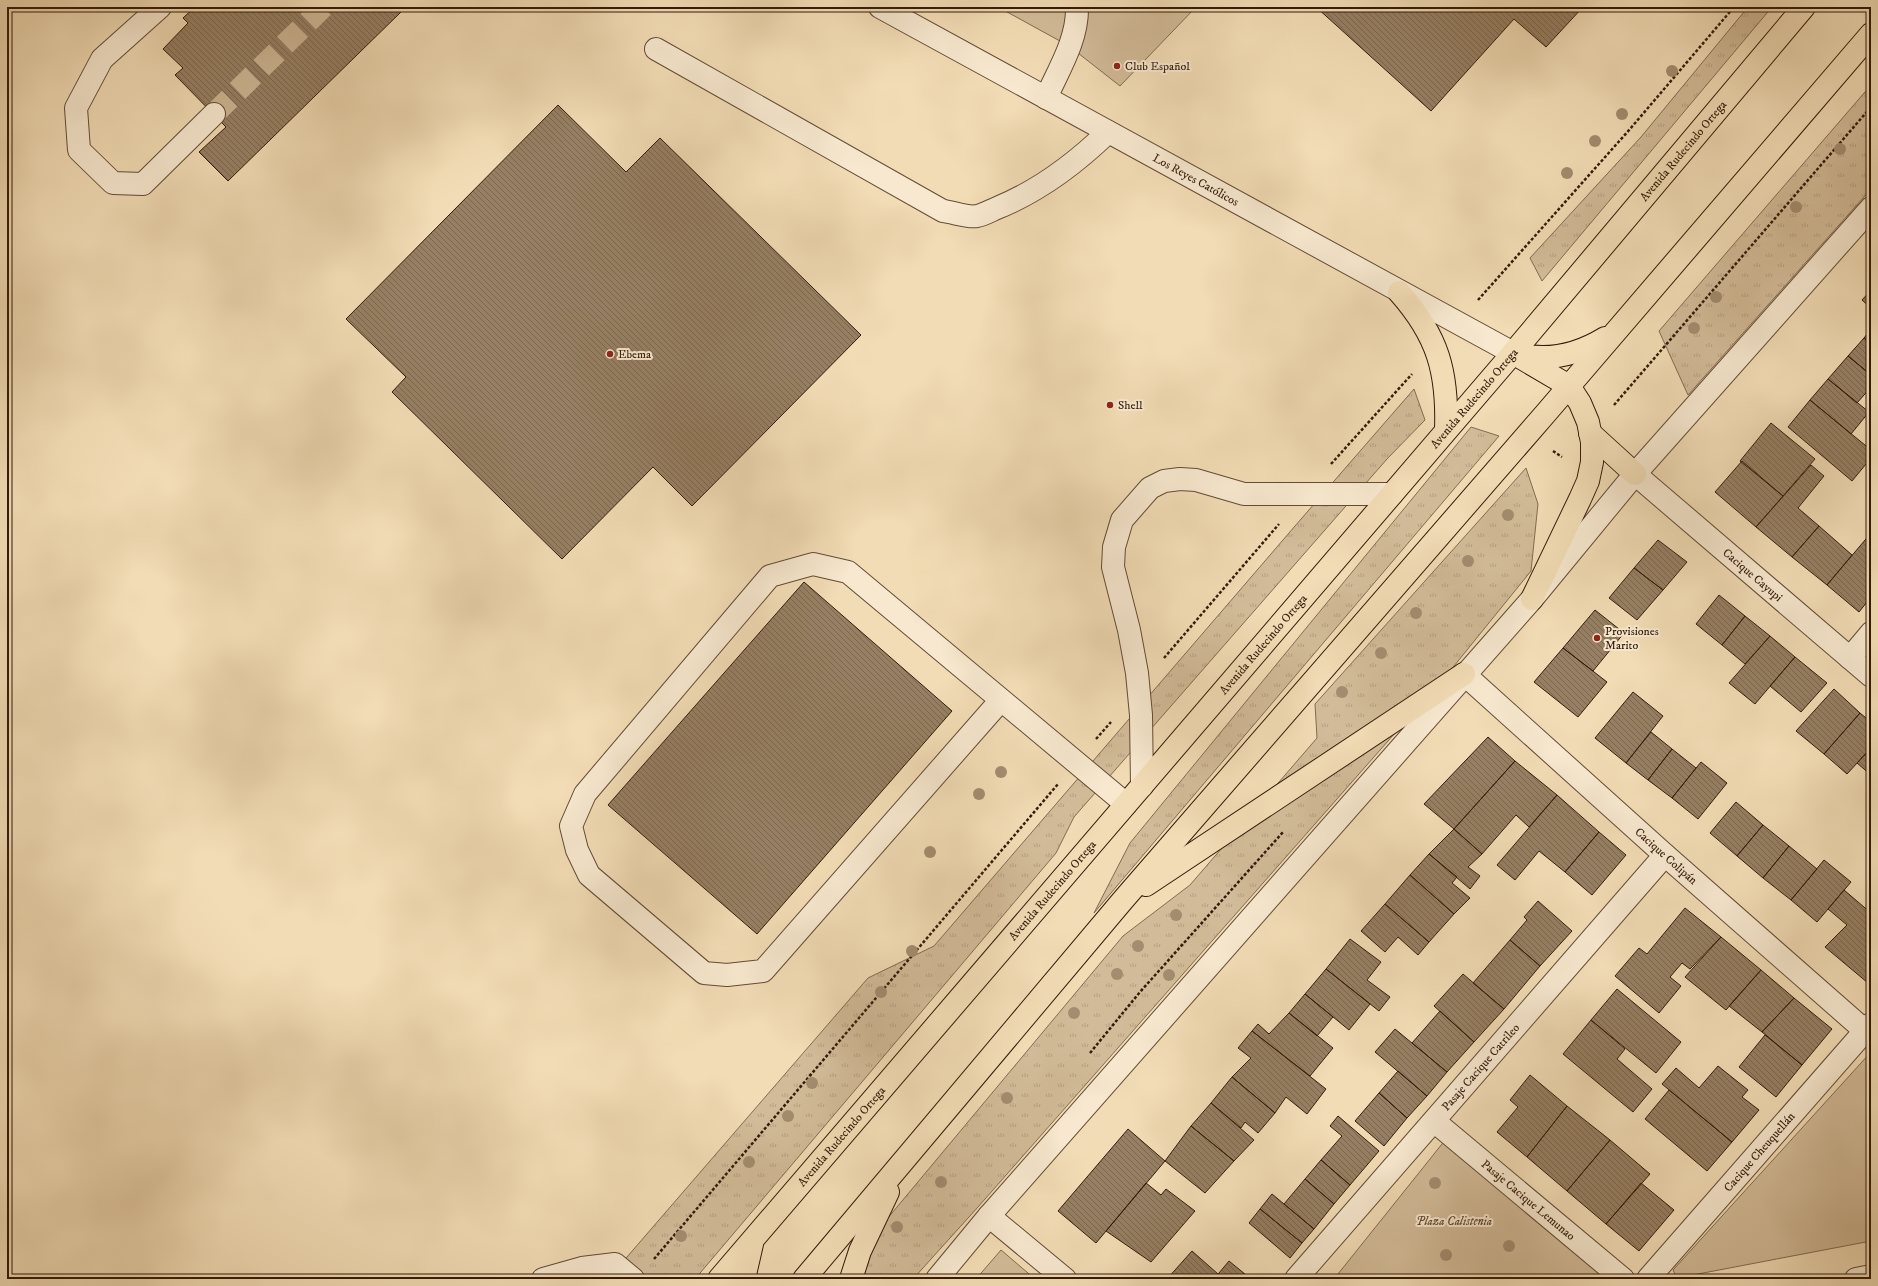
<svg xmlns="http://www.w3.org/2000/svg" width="1878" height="1286" font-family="'IM FELL DW Pica',serif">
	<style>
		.grass { fill: url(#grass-tufts); stroke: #826b51 }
		.park { fill: #d2bb98; stroke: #826b51 }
		.building { fill: url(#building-back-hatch); stroke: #331b0a }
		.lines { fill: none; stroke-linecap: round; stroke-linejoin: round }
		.minor-tunnel { stroke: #ccb593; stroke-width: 22; stroke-dasharray: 22 11; stroke-linecap: butt }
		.minor-casing { stroke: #634b35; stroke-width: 24 }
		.major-casing { stroke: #331b0a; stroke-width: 24 }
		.path { stroke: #331b0a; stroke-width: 2.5; stroke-dasharray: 3 2; stroke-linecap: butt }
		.minor { stroke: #f7e8cf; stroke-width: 22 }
		.major { stroke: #f2dcb5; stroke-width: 22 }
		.tree { fill: #a38c6f }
		.poi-dot { fill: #8f2418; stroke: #f7e8cf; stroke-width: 1.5 }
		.labels { text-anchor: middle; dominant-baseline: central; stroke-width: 4; stroke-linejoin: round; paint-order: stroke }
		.poi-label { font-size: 12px; fill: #331b0a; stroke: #f7e8cf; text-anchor: start }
		.street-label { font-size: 12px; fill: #331b0a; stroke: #f7e8cf }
		.park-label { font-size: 12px; font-style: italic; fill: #634b35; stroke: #f7e8cf }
	</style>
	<defs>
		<pattern id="grass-tufts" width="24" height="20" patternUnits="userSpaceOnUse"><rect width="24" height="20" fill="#d2bb98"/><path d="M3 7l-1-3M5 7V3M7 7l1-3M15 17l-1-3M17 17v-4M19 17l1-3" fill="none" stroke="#b5a082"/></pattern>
		<pattern id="building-back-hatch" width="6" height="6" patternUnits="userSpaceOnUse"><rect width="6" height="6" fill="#967f63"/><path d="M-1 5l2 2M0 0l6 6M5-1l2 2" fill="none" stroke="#7b6750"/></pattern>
	</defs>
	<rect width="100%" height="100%" fill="#f2dcb5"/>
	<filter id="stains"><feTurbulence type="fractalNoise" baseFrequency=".005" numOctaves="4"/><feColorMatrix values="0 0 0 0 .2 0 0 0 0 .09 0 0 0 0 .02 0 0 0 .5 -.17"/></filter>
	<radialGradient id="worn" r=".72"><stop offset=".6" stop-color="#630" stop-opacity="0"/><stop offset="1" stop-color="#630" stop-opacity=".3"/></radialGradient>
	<path class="grass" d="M1748,7H1772L1542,281L1530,258L1641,137Z
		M1871,85V189L1688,395L1659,331Z
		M1414,389L1425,420L1387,459L1074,817L1056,853L695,1279H608L868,978L934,946L1295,526Z
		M1471,427L1499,436L1094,913L1130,843Z
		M1526,468L1538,504L1531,571L1454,666L978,1207L913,1279H837L1123,936L1190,885L1317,738L1315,704Z"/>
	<path class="park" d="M998,7H1196L1120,86L1069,46Z
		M1871,1052V1241L1677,1278L1673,1270Z
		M1446,1139L1610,1279H1334Z
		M1001,1250L1035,1279H976Z"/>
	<path class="building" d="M195,7H343L345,9L347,7H399L402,11L228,181L199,152L226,127L175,75L183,68L163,49L188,23L183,18Z
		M1316,7H1583L1546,47L1514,19L1431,111Z
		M558,105L626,172L660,138L861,335L692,506L653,467L562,559L392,392L406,377L346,319Z
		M1871,290V308L1862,300Z
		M1871,329V344L1864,338Z
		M1864,338L1871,344V375L1848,356Z
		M1848,356L1871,375V387L1857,403L1828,379Z
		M1828,379L1869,412L1851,434L1810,400Z
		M1810,400L1871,450V458L1852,481L1788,427Z
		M1771,423L1815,459L1783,496L1740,461Z
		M1742,461L1783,496L1756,527L1715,492Z
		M1811,465L1824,476L1798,508L1819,526L1792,557L1756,527Z
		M1819,526L1852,555L1827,585L1792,557Z
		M1871,533V597L1859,612L1827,585Z
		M1658,540L1687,562L1663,590L1634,568Z
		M1634,568L1663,590L1637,620L1609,598Z
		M804,582L952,711L757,934L608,805Z
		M1719,595L1745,616L1722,645L1696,624Z
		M1595,610L1624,633L1593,671L1563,648Z
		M1745,616L1770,636L1745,664L1722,645Z
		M1770,636L1795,657L1755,704L1729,683Z
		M1563,648L1607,682L1578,717L1534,682Z
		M1795,657L1827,683L1801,712L1770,686Z
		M1834,689L1860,713L1824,754L1796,731Z
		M1633,692L1663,716L1626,763L1595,738Z
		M1860,713L1871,722V748L1847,774L1824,754Z
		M1651,732L1672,749L1648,780L1626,763Z
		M1488,737L1515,761L1454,829L1424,804Z
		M1871,748V775L1857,763Z
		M1672,749L1696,768L1672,798L1648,780Z
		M1515,761L1557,795L1529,827L1516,815L1482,854L1454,829Z
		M1701,762L1727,783L1698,819L1672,798Z
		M1557,795L1599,832L1565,872L1539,851L1515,880L1497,865Z
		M1736,802L1763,825L1737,856L1710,833Z
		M1763,825L1789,846L1763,878L1737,856Z
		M1454,829L1482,854L1468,867L1480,876L1470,889L1429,854Z
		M1599,832L1626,855L1592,895L1565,872Z
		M1789,846L1817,869L1791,900L1763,878Z
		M1429,854L1457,877L1452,883L1470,898L1454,914L1410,875Z
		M1824,860L1851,882L1817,922L1791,900Z
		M1410,875L1454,914L1429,942L1385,904Z
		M1844,890L1871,913V980L1868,983L1825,947L1847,925L1828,909Z
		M1538,901L1572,931L1540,966L1510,940L1527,920L1524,917Z
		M1385,904L1429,942L1418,955L1398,937L1385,952L1361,931Z
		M1685,908L1721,937L1690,969L1682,963L1670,977L1681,986L1659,1013L1615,976L1639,948L1647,954Z
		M1721,937L1761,970L1726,1010L1685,977Z
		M1350,939L1381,962L1367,980L1390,997L1379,1011L1326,969Z
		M1510,940L1540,966L1504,1009L1473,983Z
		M1326,969L1370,1004L1349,1030L1305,994Z
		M1761,970L1794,998L1762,1032L1729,1006Z
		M1463,974L1504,1009L1474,1042L1434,1006Z
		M1617,989L1681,1042L1656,1073L1591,1020Z
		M1305,994L1333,1017L1317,1036L1289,1013Z
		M1794,998L1832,1029L1802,1065L1762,1032Z
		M1440,1011L1474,1042L1447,1072L1412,1043Z
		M1289,1013L1333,1048L1310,1076L1252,1031L1258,1024L1269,1034Z
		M1591,1020L1625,1049L1617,1059L1652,1089L1633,1112L1563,1054Z
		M1395,1029L1447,1072L1427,1096L1375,1052Z
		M1252,1031L1326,1089L1307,1114L1286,1097L1275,1113L1232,1077L1251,1058L1238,1048Z
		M1765,1035L1802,1065L1776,1097L1739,1067Z
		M1718,1066L1748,1090L1742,1097L1759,1110L1732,1142L1662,1084L1676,1068L1699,1088Z
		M1398,1071L1427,1096L1407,1118L1379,1093Z
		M1530,1075L1567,1106L1527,1157L1497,1132L1518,1107L1510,1100Z
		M1232,1077L1275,1113L1258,1133L1245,1122L1241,1128L1211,1103Z
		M1669,1090L1732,1142L1707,1171L1645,1119Z
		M1379,1093L1407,1118L1384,1146L1355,1121Z
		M1211,1103L1254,1140L1234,1161L1191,1126Z
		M1567,1106L1610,1140L1567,1191L1527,1157Z
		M1338,1116L1379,1151L1350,1185L1321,1160L1342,1136L1330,1126Z
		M1191,1126L1234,1161L1205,1193L1165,1161Z
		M1128,1129L1165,1161L1096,1243L1058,1211Z
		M1610,1140L1650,1174L1606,1224L1567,1191Z
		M1321,1160L1350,1185L1334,1204L1305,1179Z
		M1305,1179L1334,1204L1314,1229L1284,1204Z
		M1146,1183L1161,1195L1166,1189L1195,1211L1151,1262L1106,1231Z
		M1641,1183L1674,1210L1639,1251L1606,1224Z
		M1272,1194L1314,1229L1302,1243L1260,1209Z
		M1260,1209L1302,1243L1290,1258L1249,1223Z
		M1192,1251L1218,1274L1214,1279H1167Z
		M1229,1261L1251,1279H1214Z"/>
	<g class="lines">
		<path class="minor-tunnel" d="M214,114L323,7"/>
		<g class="minor-casing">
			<g id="minor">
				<path d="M160,7L102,59L76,108L79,150L113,183L143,184L214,114"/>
				<path id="s1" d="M880,7L1513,353"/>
				<path d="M656,49L943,211C953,212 968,218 977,216C983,215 990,211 997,208C1039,191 1075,164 1108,132"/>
				<path d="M1046,98C1059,69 1078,39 1077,7"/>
				<path id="s2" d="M1635,474L1871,676"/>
				<path d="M1850,658L1871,633"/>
				<path id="s3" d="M1464,674L1665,855L1871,1036"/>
				<path d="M1001,700L763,971L727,975L704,973L589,875L577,850L571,826L585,794L770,576L813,564L848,572L1126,804"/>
				<path d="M1142,786L1141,715L1137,673L1129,630L1113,567L1114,547L1122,520L1150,488L1164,481L1180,479L1196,480L1244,494H1392"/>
				<path id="s4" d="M1434,1121L1623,1279"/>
				<path d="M989,1216L1065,1279"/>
				<path d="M543,1279L582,1268L615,1264L633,1279"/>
				<path d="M937,1279L989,1216L1532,599L1635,474L1871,208"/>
				<path id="s5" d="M1296,1279L1665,855"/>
				<path id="s6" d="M1648,1279L1871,1024"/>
				<path d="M1856,1279L1871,1276"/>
			</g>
		</g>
		<g class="major-casing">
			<g id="major">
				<path d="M1399,292C1438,336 1448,372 1446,430"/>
				<path d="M1513,353L1569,386L1580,403L1588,422L1592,442V462L1588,481L1580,499L1532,599"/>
				<path d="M1522,355C1552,361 1579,354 1605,338"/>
				<path d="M1590,433L1635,474"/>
				<path d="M1146,885L1464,674"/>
				<path id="s7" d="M719,1279L1513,353L1804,7"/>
				<path d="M744,1279L752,1244"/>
				<path d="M804,1279L1123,900L1546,413L1871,34"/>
				<path d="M851,1279L860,1251L888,1192"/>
			</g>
		</g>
		<path class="path" d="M1478,300L1630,129L1734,7
			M1614,405L1871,107
			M1553,451L1562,457
			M1331,464L1412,374
			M1164,658L1279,524
			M1096,739L1111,722
			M1090,1053L1140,992L1284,831
			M654,1259L1058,784"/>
		<use href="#minor" class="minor"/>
		<use href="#major" class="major"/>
	</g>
	<g class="tree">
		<circle cx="1672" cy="71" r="6"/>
		<circle cx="1622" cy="114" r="6"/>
		<circle cx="1595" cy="141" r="6"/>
		<circle cx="1840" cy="149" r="6"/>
		<circle cx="1567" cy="173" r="6"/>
		<circle cx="1796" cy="207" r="6"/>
		<circle cx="1716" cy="297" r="6"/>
		<circle cx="1694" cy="328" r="6"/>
		<circle cx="1508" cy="515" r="6"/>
		<circle cx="1468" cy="561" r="6"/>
		<circle cx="1416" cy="613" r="6"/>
		<circle cx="1381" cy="653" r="6"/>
		<circle cx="1342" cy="692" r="6"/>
		<circle cx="1001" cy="772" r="6"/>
		<circle cx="979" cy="794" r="6"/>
		<circle cx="930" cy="852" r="6"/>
		<circle cx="1176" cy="915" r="6"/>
		<circle cx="1138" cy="946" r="6"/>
		<circle cx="912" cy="951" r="6"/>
		<circle cx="1117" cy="974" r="6"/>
		<circle cx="1169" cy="975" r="6"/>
		<circle cx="881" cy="992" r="6"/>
		<circle cx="1074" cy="1013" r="6"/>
		<circle cx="812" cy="1083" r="6"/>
		<circle cx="1007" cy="1098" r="6"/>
		<circle cx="788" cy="1116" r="6"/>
		<circle cx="749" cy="1162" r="6"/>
		<circle cx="941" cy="1182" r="6"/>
		<circle cx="1435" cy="1183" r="6"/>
		<circle cx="897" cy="1227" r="6"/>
		<circle cx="681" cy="1236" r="6"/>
		<circle cx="1509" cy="1246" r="6"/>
		<circle cx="1446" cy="1255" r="6"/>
	</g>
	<g class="poi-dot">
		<circle cx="1117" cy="66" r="4"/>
		<circle cx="610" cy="354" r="4"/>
		<circle cx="1110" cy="405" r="4"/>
		<circle cx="1597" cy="638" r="4"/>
	</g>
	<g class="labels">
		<g class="poi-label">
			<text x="1125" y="66">Club Español</text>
			<text x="618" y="354">Ebema</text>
			<text x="1118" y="405">Shell</text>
			<text x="1605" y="631">Provisiones<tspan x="1605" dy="14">Marito</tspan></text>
		</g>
		<g class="street-label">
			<text stroke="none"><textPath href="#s7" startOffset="1484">Avenida Rudecindo Ortega</textPath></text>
			<text stroke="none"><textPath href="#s1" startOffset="360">Los Reyes Católicos</textPath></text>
			<text stroke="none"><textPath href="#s7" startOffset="1160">Avenida Rudecindo Ortega</textPath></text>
			<text stroke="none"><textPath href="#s2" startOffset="155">Cacique Cayupi</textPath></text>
			<text stroke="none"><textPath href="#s7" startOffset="836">Avenida Rudecindo Ortega</textPath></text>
			<text stroke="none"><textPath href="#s3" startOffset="272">Cacique Colipán</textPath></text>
			<text stroke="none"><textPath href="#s7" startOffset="512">Avenida Rudecindo Ortega</textPath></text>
			<text stroke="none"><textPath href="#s5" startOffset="281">Pasaje Cacique Catrileo</textPath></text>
			<text stroke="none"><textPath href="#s7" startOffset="188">Avenida Rudecindo Ortega</textPath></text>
			<text stroke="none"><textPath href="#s6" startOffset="169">Cacique Cheuquellán</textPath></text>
			<text stroke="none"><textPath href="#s4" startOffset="123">Pasaje Cacique Lemunao</textPath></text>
		</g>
		<g class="park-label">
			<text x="1454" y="1221">Plaza Calistenia</text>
		</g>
	</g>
	<rect width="1878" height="1286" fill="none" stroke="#f2dcb5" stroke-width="24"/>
	<rect x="8" y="8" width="1862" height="1270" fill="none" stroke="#331b0a" stroke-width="2"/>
	<rect x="12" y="12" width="1854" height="1262" fill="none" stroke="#331b0a"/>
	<rect width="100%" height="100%" filter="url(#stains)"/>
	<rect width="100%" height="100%" fill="url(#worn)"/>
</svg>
